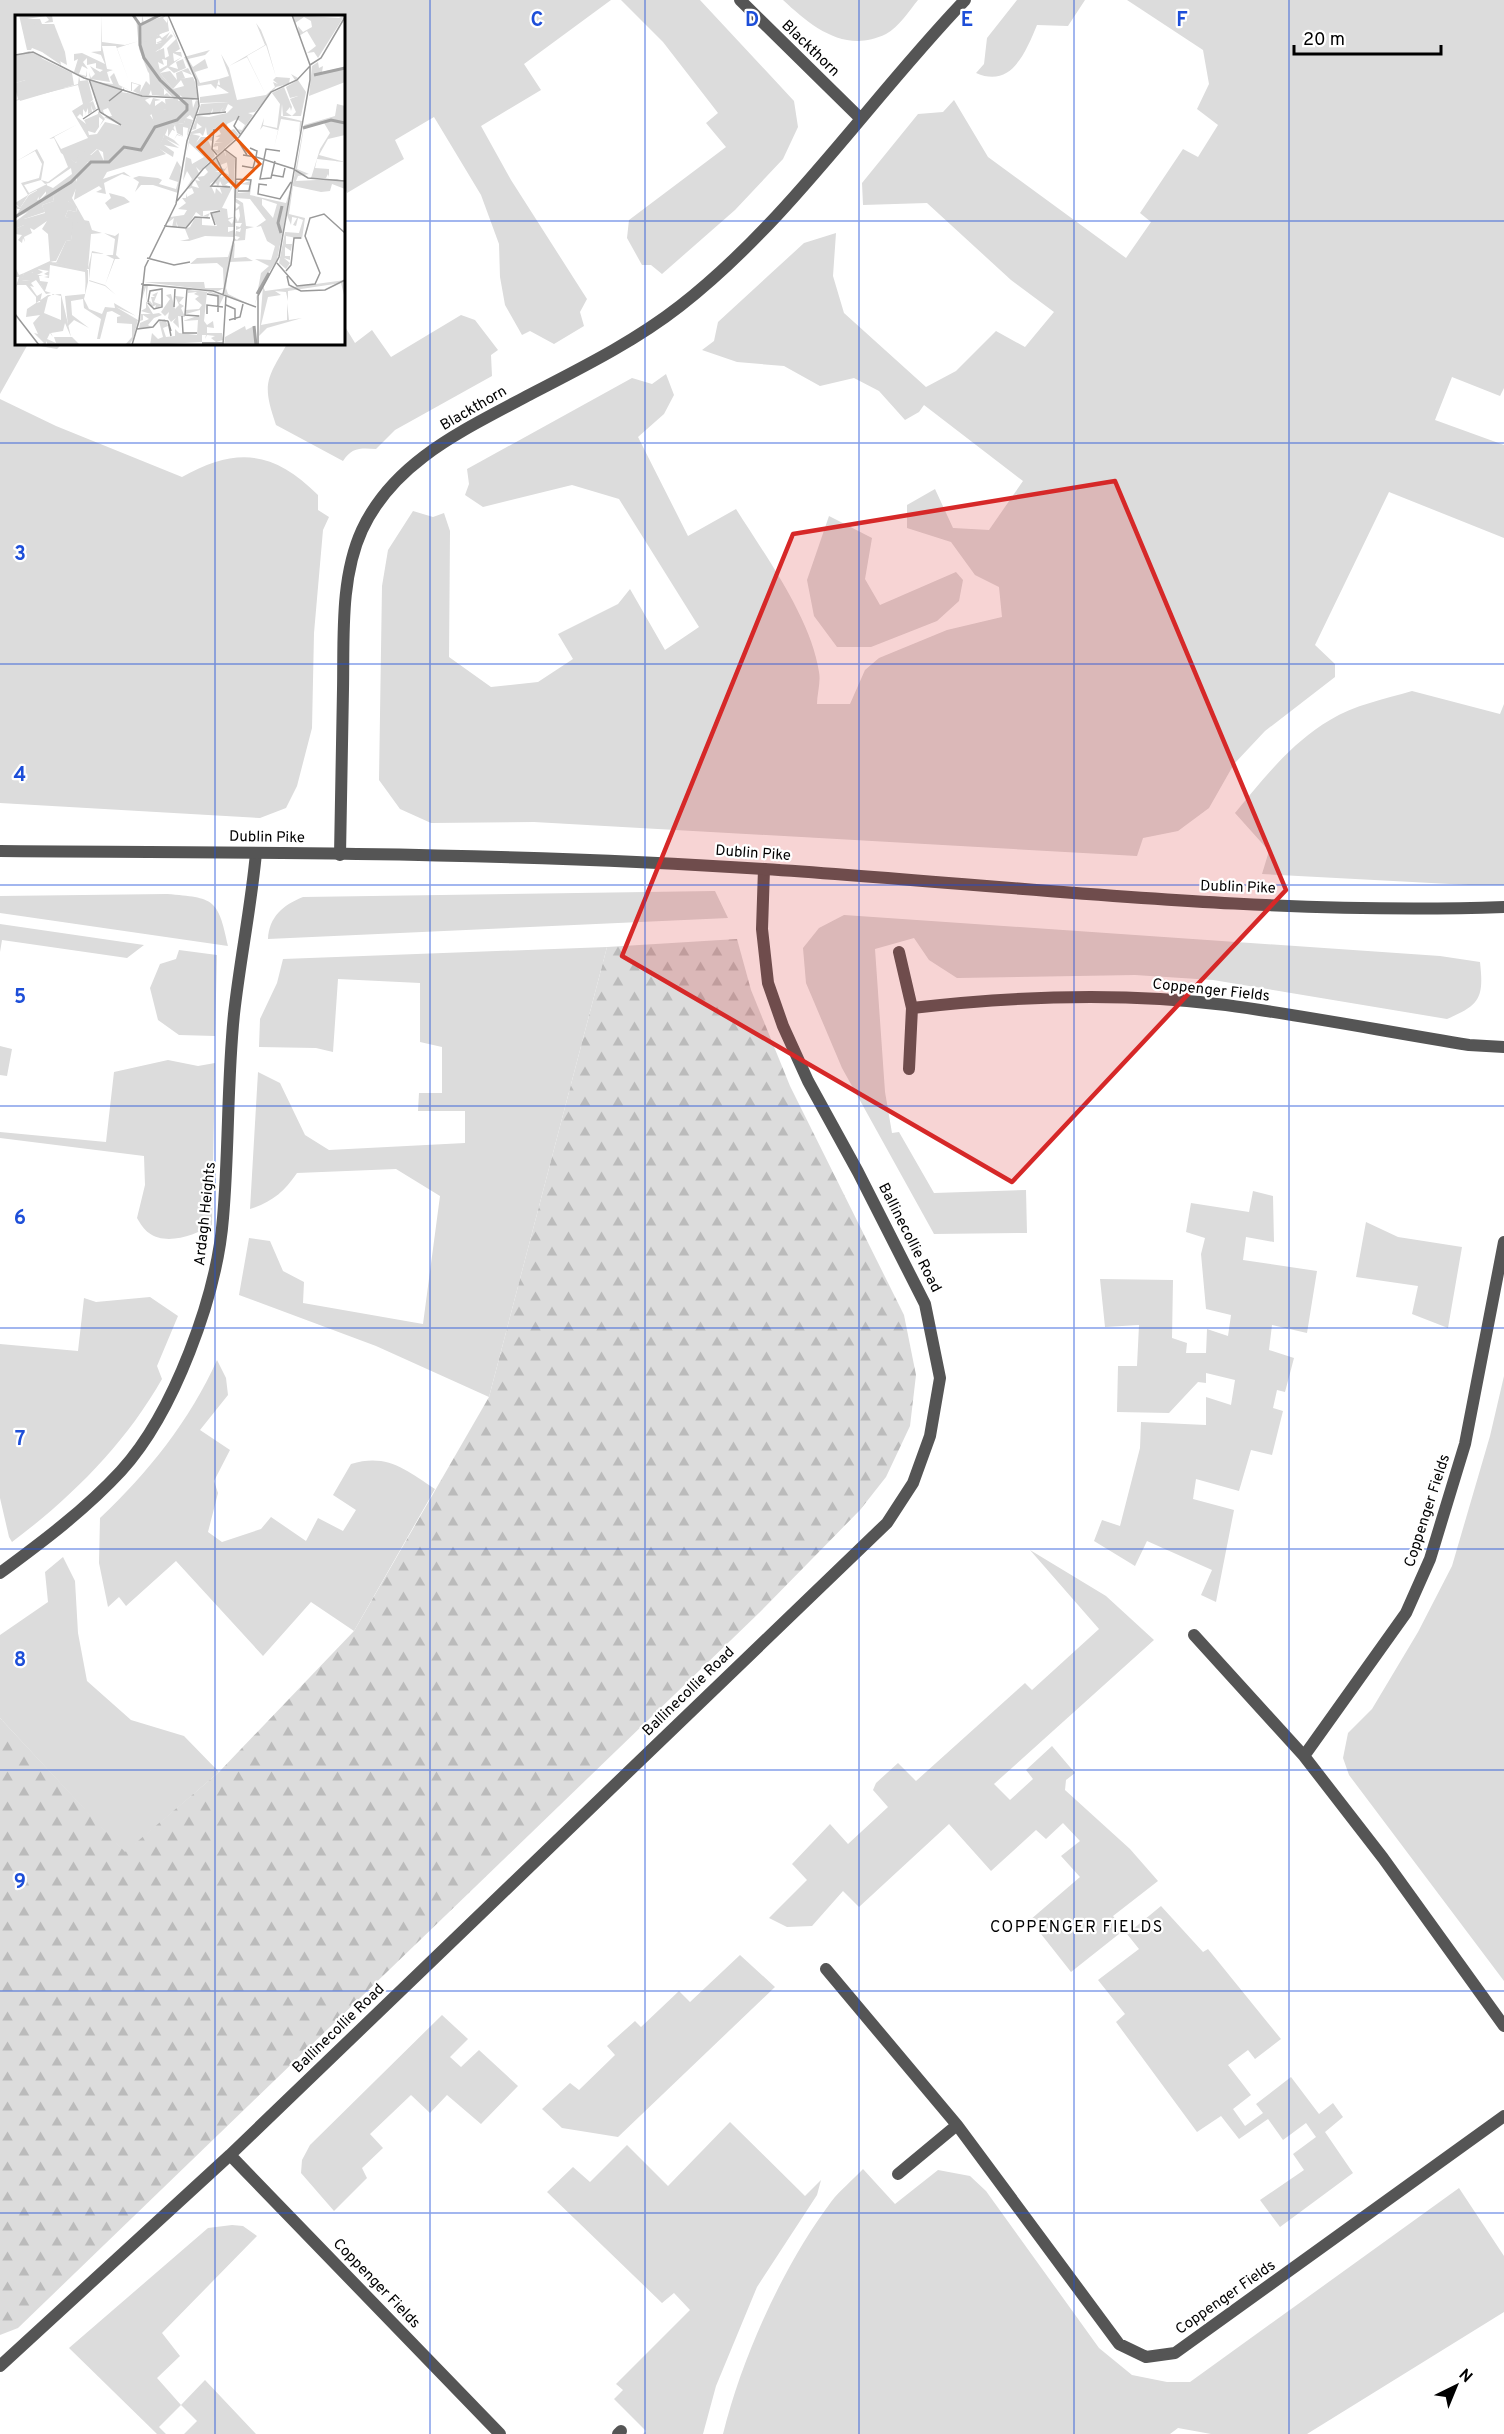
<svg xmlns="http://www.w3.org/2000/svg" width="1504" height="2434" font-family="Overpass,sans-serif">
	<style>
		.green { fill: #dcdcdc }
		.forest { fill: url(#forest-firs) }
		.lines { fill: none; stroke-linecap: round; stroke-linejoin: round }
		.minor { stroke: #555; stroke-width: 12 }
		.tertiary { stroke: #555; stroke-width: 12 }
		.marked { fill: #d62828; fill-opacity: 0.2; stroke: #d62828; stroke-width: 4.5; stroke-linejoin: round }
		.grid { fill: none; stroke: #1d4ed8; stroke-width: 1.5; stroke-opacity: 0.55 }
		.labels { text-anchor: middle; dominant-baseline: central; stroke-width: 4.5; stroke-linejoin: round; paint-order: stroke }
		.street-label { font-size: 15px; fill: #000; stroke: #fff }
		.neighbourhood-label { font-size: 16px; letter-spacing: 1.5px; fill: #000; stroke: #fff }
		.inset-river { fill: none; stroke: #a3a3a3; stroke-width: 3 }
		.inset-road { fill: none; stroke: #999; stroke-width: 1.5 }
		.view { fill: #e8590c; fill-opacity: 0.15; stroke: #e8590c; stroke-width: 3 }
		.inset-edge { fill: none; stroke: #000; stroke-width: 3 }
		.grid-label { font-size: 20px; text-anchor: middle; font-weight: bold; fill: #1d4ed8; stroke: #fff; stroke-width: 4.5; stroke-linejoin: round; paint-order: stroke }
	</style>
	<defs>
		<pattern id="forest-firs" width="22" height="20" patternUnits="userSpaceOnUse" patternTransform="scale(1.5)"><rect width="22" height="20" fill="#dcdcdc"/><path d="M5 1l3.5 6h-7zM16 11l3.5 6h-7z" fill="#bbb"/></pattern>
	</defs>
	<rect width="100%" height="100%" fill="#fff"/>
	<path class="green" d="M0,0H611L524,64L541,90L481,126L511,180L587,299L580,312L584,326L554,344L530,331L522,335L505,305L500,277L499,244L481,195L434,117L395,140L404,159L347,193L344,186V16H16V344H62L57,349L28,344L0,394Z
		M621,0H700L794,101L798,127L783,159L735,210L662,274L651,265H642L627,238L629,220L726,147L706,123L718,113L663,42Z
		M783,0H918C909,11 899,27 886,34C845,54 812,27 783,0Z
		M1017,0H1085L1068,26L1037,25C1026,51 1012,89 976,73L984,64L987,38Z
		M1127,0H1504V388L1500,396L1452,377L1435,420L1504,445V538L1389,492L1315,645L1335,664V677L1265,731L1234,764L1209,808L1178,831L1143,838L1137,856L534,822L431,823L400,809L379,780L382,586L388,550L413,511L433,517L444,513L450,531L449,657L491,687L538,682L573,659L558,634L618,604L630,589L665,650L699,627L619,499L572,485L483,507L465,495L469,484L467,469L632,378L652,384L666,374L674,395L664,414L638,437L688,536L736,509C765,555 811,618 819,672C821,682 817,694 817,704H850L865,670L879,658L947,630L1002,617L999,587L975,575L951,542L907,528V505L935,489L953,528L989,530L1023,481L924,405L919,412L905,420L879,391L854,378L820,386L784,366L737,362L702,350L714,341L718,322L804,243L836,233L833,276L844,313L926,387L956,371L996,331L1025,347L1054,312L1011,280L927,203L863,205L862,183L918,114L943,112L954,100L988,157L1126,258L1151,222L1140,213L1183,149L1198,157L1218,125L1197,109L1209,84L1203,50Z
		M461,315L475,320L498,350L491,355L492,376L395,430L376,449C361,448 352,447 343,461L276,425C262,384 266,380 287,344H344V325L355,343L372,330L391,357Z
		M0,399L56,426L182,477C236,447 273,450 318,495V510L329,517L323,530L314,633L312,728L297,786L286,808L260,818L0,803Z
		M829,516L872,538L865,579L880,605L956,572L963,580L959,601L937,621L871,647H837L814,616L807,580Z
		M1412,691L1500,714L1504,704V885H1469L1262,874L1269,851L1235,813C1263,779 1291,743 1330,720C1354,705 1385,699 1412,691Z
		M715,891L728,918L268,939C269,917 283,905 303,897Z
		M167,894C214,898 218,898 228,946L0,913V896Z
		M844,915L1440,956L1480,962C1484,998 1480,1005 1447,1019L1213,980L1135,975L957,978L929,960L914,938L875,949L885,1092L892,1133L899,1132L934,1193L1026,1190L1027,1233L934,1234L842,1068L806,983L803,948L819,928Z
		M0,924L144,945L127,958L2,940L0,952Z
		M607,947L489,1397L376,1346L239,1295L249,1238L270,1241L283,1271L304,1282L303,1303L423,1324L440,1196L396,1169L297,1173C284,1192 272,1202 250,1209L258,1072L280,1083L305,1135L329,1150L465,1143V1111H418L419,1093H442V1047L420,1042V983L338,979L333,1052L316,1048L259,1047L260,1019L277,983L283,959Z
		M179,950L217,955L215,1036L179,1035L158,1020L150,988L160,964L176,959Z
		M0,1046L12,1049L7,1076L0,1075Z
		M168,1060L198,1066L215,1063L212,1225C196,1235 166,1246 149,1233C144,1230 140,1223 137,1218L145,1185L144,1156L0,1138V1132L106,1142L114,1072Z
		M1253,1191L1273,1196L1274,1242L1246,1237L1243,1260L1317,1271L1307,1333L1272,1325L1269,1350L1294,1358L1285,1392L1277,1390L1273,1408L1283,1411L1272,1455L1251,1450L1239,1491L1196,1479L1193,1499L1234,1510L1216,1602L1201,1595L1212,1570L1147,1541L1135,1566L1094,1541L1102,1520L1120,1526L1140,1448L1141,1422L1206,1425V1397L1231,1405L1235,1380L1206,1373V1383L1198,1382L1169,1413L1117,1412L1118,1366H1137L1139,1325L1105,1327L1100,1279L1173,1280L1172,1338L1187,1343L1186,1353H1206L1207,1329L1228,1336L1231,1315L1206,1309L1201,1254L1205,1238L1186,1232L1191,1203L1249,1212Z
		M1366,1222L1398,1237L1462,1247L1448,1328L1412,1314L1418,1286L1356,1277Z
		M150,1297L178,1316L157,1366L162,1379C125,1444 72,1497 12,1542L9,1537L0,1498V1344L78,1351L84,1298L96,1302Z
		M217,1360L226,1378L228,1395L200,1430L230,1450L214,1481L218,1493L208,1532L222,1542L261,1529L271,1517L306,1541L318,1518L343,1531L356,1510L333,1495L351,1464C387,1453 406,1470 435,1489L354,1631L311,1602L263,1656L176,1561L126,1606L119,1597L108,1607L99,1563L100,1518C148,1473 190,1420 217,1360Z
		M1504,1376V1981L1349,1775L1343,1758L1348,1733L1372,1709L1418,1632L1452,1566L1490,1436Z
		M1030,1550L1106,1596L1154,1640L994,1784L1010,1800L1033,1779L1026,1770L1052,1746L1075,1773L1066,1780L1065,1790L1130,1849L1158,1881L1113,1916L1124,1930L1071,1972L1030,1920L1080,1877L1061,1856L1080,1841L1063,1823L1046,1839L1036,1830L991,1871L949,1824L859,1907L843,1891L812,1926L787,1927L769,1918L807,1880L792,1864L830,1824L848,1844L888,1807L873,1790L876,1783L898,1763L916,1781L1025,1683L1032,1690L1099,1629Z
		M63,1557L75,1581L78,1633L87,1681L131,1720L184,1736L219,1772L125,1853L0,1718V1635L48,1602L45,1572Z
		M1161,1906L1203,1952L1208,1949L1281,2039L1255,2059L1248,2050L1228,2065L1251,2095L1233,2109L1245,2126L1263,2113L1256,2104L1291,2077L1319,2114L1333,2103L1343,2117L1325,2132L1353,2173L1280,2227L1260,2200L1304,2170L1293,2154L1316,2137L1306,2123L1283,2140L1268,2119L1239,2139L1221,2116L1197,2132L1116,2022L1125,2014L1098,1980L1139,1949L1127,1934Z
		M740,1955L775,1987L618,2137L562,2128L542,2109L570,2083L579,2090L615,2055L607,2046L635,2021L641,2027L679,1991L690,2002Z
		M442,2015L468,2039L450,2057L461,2067L479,2050L518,2086L481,2124L447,2095L430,2113L411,2095L370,2134L383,2148L362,2168L367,2178L334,2211L301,2173L302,2160L310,2145Z
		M730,2122L805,2196L821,2180L817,2195L757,2287L716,2386L703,2434H643L646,2431L614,2399L623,2390L616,2384L690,2310L674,2293L662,2303L547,2192L573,2167L590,2182L627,2145L668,2186Z
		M863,2169L895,2204L938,2170L970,2176L986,2191L1099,2348L1132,2375L1167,2382H1190L1459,2188L1504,2256V2312L1307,2434H1211L1178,2428L1170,2434H723C742,2357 783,2266 831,2202C840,2190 853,2180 863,2169Z
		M232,2225L243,2226L257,2236L162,2333L180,2356L157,2378L181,2405L205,2380L256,2434H184L197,2421L181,2405L159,2427L166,2434H157L69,2348L208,2228Z"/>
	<path class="forest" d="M737,939L751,990L790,1086L904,1315L916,1375L910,1426L886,1477L860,1510L759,1613L18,2328L0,2335V1718L125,1852L219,1772L354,1631L489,1397L607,947Z"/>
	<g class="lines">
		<path class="minor" d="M740,0L860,118
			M340,855C341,800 342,744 343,689C344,638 340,578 362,530C394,461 464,430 527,396C579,369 634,342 680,306C788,222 870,99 965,0
			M899,952L912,1008L909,1069
			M912,1008C1015,996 1122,992 1226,1005C1307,1016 1388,1032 1469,1045L1504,1047
			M0,1573C42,1542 85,1510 121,1471C174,1413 217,1295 223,1218C229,1150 227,1082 234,1014C240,960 251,907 256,853
			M1194,1635L1304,1756L1383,1858L1504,2026
			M1304,1756L1406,1613L1430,1559L1465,1444L1504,1242
			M826,1969L957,2125L1119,2344L1146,2357L1175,2353L1504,2116
			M230,2155L500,2434
			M898,2174L957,2125
			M0,2366L230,2155L887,1523L913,1483L930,1436L940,1378L925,1304L858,1172L808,1081L783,1026L768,983L762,929L764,869
			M618,2434L621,2431"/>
		<path class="tertiary" d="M0,851C255,853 510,852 764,869C1010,885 1257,916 1504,907"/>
	</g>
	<path class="marked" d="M1115,481L1286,890L1012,1182L622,956L793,534Z"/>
	<path class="grid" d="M215,0V16M430,0V2434M645,0V2434M859,0V2434M1074,0V2434M1289,0V2434M0,221H16M344,221H1504M215,344V2434M0,443H1504M0,664H1504M0,885H1504M0,1106H1504M0,1328H1504M0,1549H1504M0,1770H1504M0,1991H1504M0,2213H1504"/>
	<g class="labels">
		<g class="street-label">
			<text transform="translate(810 49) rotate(44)">Blackthorn</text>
			<text transform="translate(474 409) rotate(-30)">Blackthorn</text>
			<text transform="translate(267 838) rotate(1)">Dublin Pike</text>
			<text transform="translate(753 854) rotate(4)">Dublin Pike</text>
			<text transform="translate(1238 888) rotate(2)">Dublin Pike</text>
			<text transform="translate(1211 991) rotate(6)">Coppenger Fields</text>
			<text transform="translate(206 1214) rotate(-84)">Ardagh Heights</text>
			<text transform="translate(909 1238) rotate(63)">Ballinecollie Road</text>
			<text transform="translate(1428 1511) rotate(-72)">Coppenger Fields</text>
			<text transform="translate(689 1692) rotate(-44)">Ballinecollie Road</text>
			<text transform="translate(339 2029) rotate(-44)">Ballinecollie Road</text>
			<text transform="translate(376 2284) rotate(46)">Coppenger Fields</text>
			<text transform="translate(1226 2298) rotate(-35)">Coppenger Fields</text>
		</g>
		<g class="neighbourhood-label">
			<text x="1077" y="1928">COPPENGER FIELDS</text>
		</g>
	</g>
	<g transform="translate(15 15)">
		<rect width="330" height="330" fill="#fff"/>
		<path d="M4,0H37L38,7L29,8L34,5L31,1L12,4H25L27,9H39L46,50L27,37L17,33L16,35H12ZM87,0V27L110,30L124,26L102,33L114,66L101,31H87L92,54L98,55L92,57L95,67L75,64L74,57L76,63L80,59L75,51L85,57L88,55L81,53V48L72,50V43L68,47L73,54L67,51L64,59L71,61L72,55V61L71,63L59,57L63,44L59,46V39L75,37L67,38L90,49L86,40L76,37L86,36ZM127,0L129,8L152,0L148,3L152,8V2L154,16L142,20L146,22L141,24V29L147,27V32L140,37L149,33L150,43L154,41L152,33L161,24L156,14L161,22L165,34L160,37H166L167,42L158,38L159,47L153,51L163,54L161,47L168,44L171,53L159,58L152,52V45L147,44L149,50L143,47L145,56L140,57L126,33ZM277,0L324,3L330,0L303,43L299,37L292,38L301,31L292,16L284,21L283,11L288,17L297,12L296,6L289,2L280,8ZM241,8L246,15L252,30L261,62L251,30L232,41L251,80L260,72L258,67L263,69L258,65L261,62L275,63L274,68L280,65L276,59L283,63L281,65L273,69L261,72L240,97L233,98L238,100L226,118L222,115L221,114L227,115L230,110L222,104L212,109L213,116L219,114L224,120L203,139L198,134L203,135V131L198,132L200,128L208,127H200L205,122H200L206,119L204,115L201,118L198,113V119L192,120L191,112L188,121L185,118L177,119L185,121L181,128L186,122H198V126L193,125L200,141L185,156L181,152L184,158L171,173L177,164L172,156L168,166L171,142L176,144L177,149L189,142L174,128L172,138L174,124L176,117L187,112L182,108L181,114L177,115L182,101L194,102L212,98L218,92L213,89L210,96H206L209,91L205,97L197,99L198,93L195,100L183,99L186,89L214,87L185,88V82L214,78L200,69L205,70L204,64L214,61L206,39L214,53L222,85L251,80L232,42L214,51L250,30ZM14,36L26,42L49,73L63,69L64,61L65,66L73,65L78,85L74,88L78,86L81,94L78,96L76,90L77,97L73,99V93L69,102L71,98L68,94V102L65,99L62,102L71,109L69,105L83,99V96L90,104L84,112L88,105L84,102V112L80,118L73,116L74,120L82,119L90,107L107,111L89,102L97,101L93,93L88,95L89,99L83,94L75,66L98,69L95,62L99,58L104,70L116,76V67L126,70L125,77L131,66L135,70L134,56L149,74V80L152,78L156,82L137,80L136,75L134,80H126L118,76L124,70L117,68V76H116L107,72L106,77L137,82L130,85L135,90L138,83L146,85L140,86V91L147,86L151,89V94L135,100L149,121L144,133L151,139L92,157L88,164L109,157L116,162L107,159L89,168L91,179L81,177L87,174L84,171L59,185L63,156L74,147L89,146L88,137L82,134L75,140H65L61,148L46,138L39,123L34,124L63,109L39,122L46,134L73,123L57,96L68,89L63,70L0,86L3,84L0,73L11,65L0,68V41ZM303,47L304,53L308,51L307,57L330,52V67L294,81L297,51ZM173,53L177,60L167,56L170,63L165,64L178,62L180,67L183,83L177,85L178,93L181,85L184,87L179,105L175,100L171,103L178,105L172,122L173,113L168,112V121L162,118L160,110L153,122V113L156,110L169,108L175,90L163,78L169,71L166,65L158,74L145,58L155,56L162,65L161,58ZM283,65L291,77L286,101H268L267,89L266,101L287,106L284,120L285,107L266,104L259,133L263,115L248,111L245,115L249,103L248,110L262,113L265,89L257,78L269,72L277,92L276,96L275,92L271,97L277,101L281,97L275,84L283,81L275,83L271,72ZM322,89L330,91V120L313,124L304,140L330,147L302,144L300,153L314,154V162L313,159L311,163H296L305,134L315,118L309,108L289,112L282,154L294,159L283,161L281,166L322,164L330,167V174L317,169L315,176L306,177L278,171L274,199L290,203L287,224L271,221V229H277L276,236L270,232V241H275V245L269,243L275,248L271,254L264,248L270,217L284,218L288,205L283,203L281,211L278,210L282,203L277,202V203L276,210L272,200L289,110L320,101ZM22,134L29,147L26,165L9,170L14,178L32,169V175L24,185L22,175L14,179L5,193L0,188L13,180L6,168L24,163L27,149L20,136L0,147ZM209,136L213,147L200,152L210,154L213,150L209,157L214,160H207L208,155L200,157H206L205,162L214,167L210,170H214L208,172L205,166L203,172L201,168L197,171L199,166L195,169L200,179L201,173L207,179L205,173L218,171L207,193L212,194L213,203L219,202L213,205L217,209L219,204V212H213V217L219,215V223L222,225L225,222L220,221L221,216L225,217L226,213L221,215V211L225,212L227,208H220L219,199L223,207L225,201L224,194L220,196V189L221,194L225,190L220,187L219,182L220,173L224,172L220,169L221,165L226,169L235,166L233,175L234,170L225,169L223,178L234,177L237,165L235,180L271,188L277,168L262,245L245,271L240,290L246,258L254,251L240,244L256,245L260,231L252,226L246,211L241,212L251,205L235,184L220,183L228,188L231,211L239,212L231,214L230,225L219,226L216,235L220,227L219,243L231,242L238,246L214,247L211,273L213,279L236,290L209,280L208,253L202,248L175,249L182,243L213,242L219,222L190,221L174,226H165L174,224L170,214L175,212L180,203L187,202V210L202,211L196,198L206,195L188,196V201L195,198L193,202L186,201L181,197L172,212H163L161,206L162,212H157L159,203L151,209L155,202L169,200L172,195L163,194L171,188L167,183H171V178L172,182L179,178L177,173L173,174L178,167L177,171L184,173L180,165L185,166L182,162L189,161L193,157L190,153L200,144L205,147L202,142ZM247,184L262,189L258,203L247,190ZM162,146L166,152L163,178L138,170H126L120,177L124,167L118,163L124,161L143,163L147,165L144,169L161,174L163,167L154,164ZM48,174L53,179V186L62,192L61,197L53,195L50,202L74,206L77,215L87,218L76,219L73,254L77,236L90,239L77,238L74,265L90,270L99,244L91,240H98L100,224L89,218L100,221L104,218L101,240L105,244H100L90,270L101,280L122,286L101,280L90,271L74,266V254L50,249L53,236L59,233L58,214L56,225L51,226L41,246H35L33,219L27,214L32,206L19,215L15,213L17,218L9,222L10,227L8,223L7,228L3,225L7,220L0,219V214L9,210V204L30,198L27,190L39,186L38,182ZM94,178L109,182L115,187L95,195L90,188L96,183ZM36,247L73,255L71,269L70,257L35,250L34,263L29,262L34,261L29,259L34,256L22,254L28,257L22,260H28L24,261L25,266L33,267L30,276L36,278L31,279L21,265L16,268L19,272L15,271L22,281L27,278L25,287L21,288V282L11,270H2L0,274L4,262H0L1,254L4,260L9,258L7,266L15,265L14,257L19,258L29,276L20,258V255ZM330,265V284L326,268L273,276V286L271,277L260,276L266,280L253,282L246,310L272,305V288L274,305L287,303L252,313L244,321L248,271L250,276ZM133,270L131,287L135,286L138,290L136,282H140L137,280L143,277L139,287L147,290L140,294L141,290L137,292L134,288L132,289L138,299L144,298L147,300L139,303L133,310L136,312L124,314L125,308L134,304L128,300V305L125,306L126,299H136L126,296L131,293V272L126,287L127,272ZM173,275L196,277L209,281L204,291L203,281L192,277L189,306L192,310L198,306L199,313L192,312V318H207L208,325L201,327L196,323L200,321L192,320L190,324L191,320H187V327L135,330L137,318L143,324L148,322L144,306L150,304L153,311L148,313L151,322L160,321V314L164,318L182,320L183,305L168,306L185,300V295L171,299L170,295L184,294L187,290L180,284L184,281L179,279L182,277L173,278ZM46,279L56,322L50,308L48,316L36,318L38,322L35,318L32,324L41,328L39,322H57L65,330H33L31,326V330H24L29,328L19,318L23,319L18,308L25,300L11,302L12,294L33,280ZM38,279L46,281V305L29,298L33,282ZM156,279L160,294L164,290L160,281L169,282L164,288L169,291L166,293L170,302L163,301L164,313L158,307L161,303L156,307L153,303L154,297L150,301L146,297L155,284L151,280ZM230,311L231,315L239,311L242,330H209L210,322Z" fill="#dcdcdc" fill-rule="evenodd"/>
		<path d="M121,2L126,14V27L154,13L144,20L147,23L155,17L151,24L156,19L158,21L143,36L147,27L143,28H141L147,25L142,20L126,29L140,57L167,42L145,58L158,74L169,71L163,86L171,84L176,90L169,108L157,110L160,116L153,113L150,120L159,125L162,119L169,122L162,120L159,125L165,131L151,124L164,133L149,130L159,137L158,142L143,133L149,121L135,115L139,108L136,97L151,94L150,84H159L133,57L124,34ZM195,35L190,40L173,44L178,52L190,44L193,53L180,57L185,68L204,64L201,74L196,69L183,71L169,42ZM83,134L89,146L73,147L60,163L63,169L57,183L71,208L50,202L53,195L61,197L62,193L53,186L48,175L38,182L39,186L27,190L30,197L9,204V210L0,214L1,206L13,197L0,203L5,194H2L0,190L5,193L14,180L23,175L26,177L22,185L26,184L31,179V170L38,173L57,159L56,153L34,168L30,169L26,165L33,167L53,152L47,137L61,148L65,135L76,140ZM210,136L220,143L218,180V171L206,162L214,160ZM35,246L73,255V267L69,284L74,294L87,299L90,292L100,293L99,288L121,301L101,292L123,305L118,324L114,330H110L117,322V309L102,308V302L106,301L97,296L92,297L85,324H82L86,304L69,293L68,284L56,286L57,300L74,313L59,305L53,311L50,281L70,279L71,256L37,247L20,256L29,276L17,257L15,265L6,266L9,258ZM129,267H189L190,273H209L203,276Z" fill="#dcdcdc"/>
		<path d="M39,9L50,37L52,50L11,28L7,10Z" fill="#dcdcdc"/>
		<path d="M24,42L57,58L59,70L5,86L0,68L22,62ZM58,207L75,209L72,256L41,248L51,226L56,225Z" fill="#dcdcdc"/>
		<path class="inset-river" d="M125,10L145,0M299,60L330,53M288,113L316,105L330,108M0,202L56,167L76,147H94L109,132L126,135L140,112L162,105L172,95V90L145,65L129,43L125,30V10L118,0M266,218L263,208L267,191M242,279L254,258M239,311L241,330"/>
		<path class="inset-road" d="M0,40L18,37L69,63L127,81L184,84M295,50L306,43L330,2M74,64L85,97L106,110M94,86L109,74M181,100L211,97M224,101L219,111L225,119M68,104L83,94M199,114L197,134L202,140M222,124L232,140M235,133L242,136L241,142L279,154M201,142L208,157L196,171L215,172M260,146L256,163L245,164L251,134L265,136M227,151L238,153L241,142L228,140M280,155L293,163L330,166M257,160L268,162L270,153M220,164L236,165L234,176H223M252,170L244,169L243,179L265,184L276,167M162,186L188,154L224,122L256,77L282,65L295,51M200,210L196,198L205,196M149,211L171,213L180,202L195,203M132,243L159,250L175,247M262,248L282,271L300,269L305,258L290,221L295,203L309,199L330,218M271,256L276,250L279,223H286M272,261L274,270L286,276L310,275L330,265M126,269L198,276L241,292M172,274L170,300L184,301M192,279L203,281V297M208,280L219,224L221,143L209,134M133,287L135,276L147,274V292L139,294L133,288M211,290L220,294V305M159,292L160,274M0,299L24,330M192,299V290L208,292M167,301L168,318H182M214,305L225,302L228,289M122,314L138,312L144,305L153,306M156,316L153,306L156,321M187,328H208M117,330L124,306L130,252L161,189L172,126L184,91L181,65L153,0M208,330L211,281M243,330V281L264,242L295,65V50L277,0"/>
		<path class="view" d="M208,109L245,149L221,172L183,132Z"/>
		<rect width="330" height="330" class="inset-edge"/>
	</g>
	<g class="grid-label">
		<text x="537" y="26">C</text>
		<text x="752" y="26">D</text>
		<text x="967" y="26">E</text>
		<text x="1182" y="26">F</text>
		<text x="20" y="560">3</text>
		<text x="20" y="781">4</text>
		<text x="20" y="1003">5</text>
		<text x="20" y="1224">6</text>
		<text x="20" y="1445">7</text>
		<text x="20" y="1666">8</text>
		<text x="20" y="1888">9</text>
	</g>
	<g transform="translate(1456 2386) rotate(43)" stroke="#ffffff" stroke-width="4.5" paint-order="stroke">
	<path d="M0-4.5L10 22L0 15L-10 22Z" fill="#000000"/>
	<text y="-9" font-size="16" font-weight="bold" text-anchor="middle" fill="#000000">N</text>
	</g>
	<path d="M1294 45v9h147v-9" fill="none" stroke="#000000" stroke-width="3"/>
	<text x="1303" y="45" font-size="18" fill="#000000" stroke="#ffffff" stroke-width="4.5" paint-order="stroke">20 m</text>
</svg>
